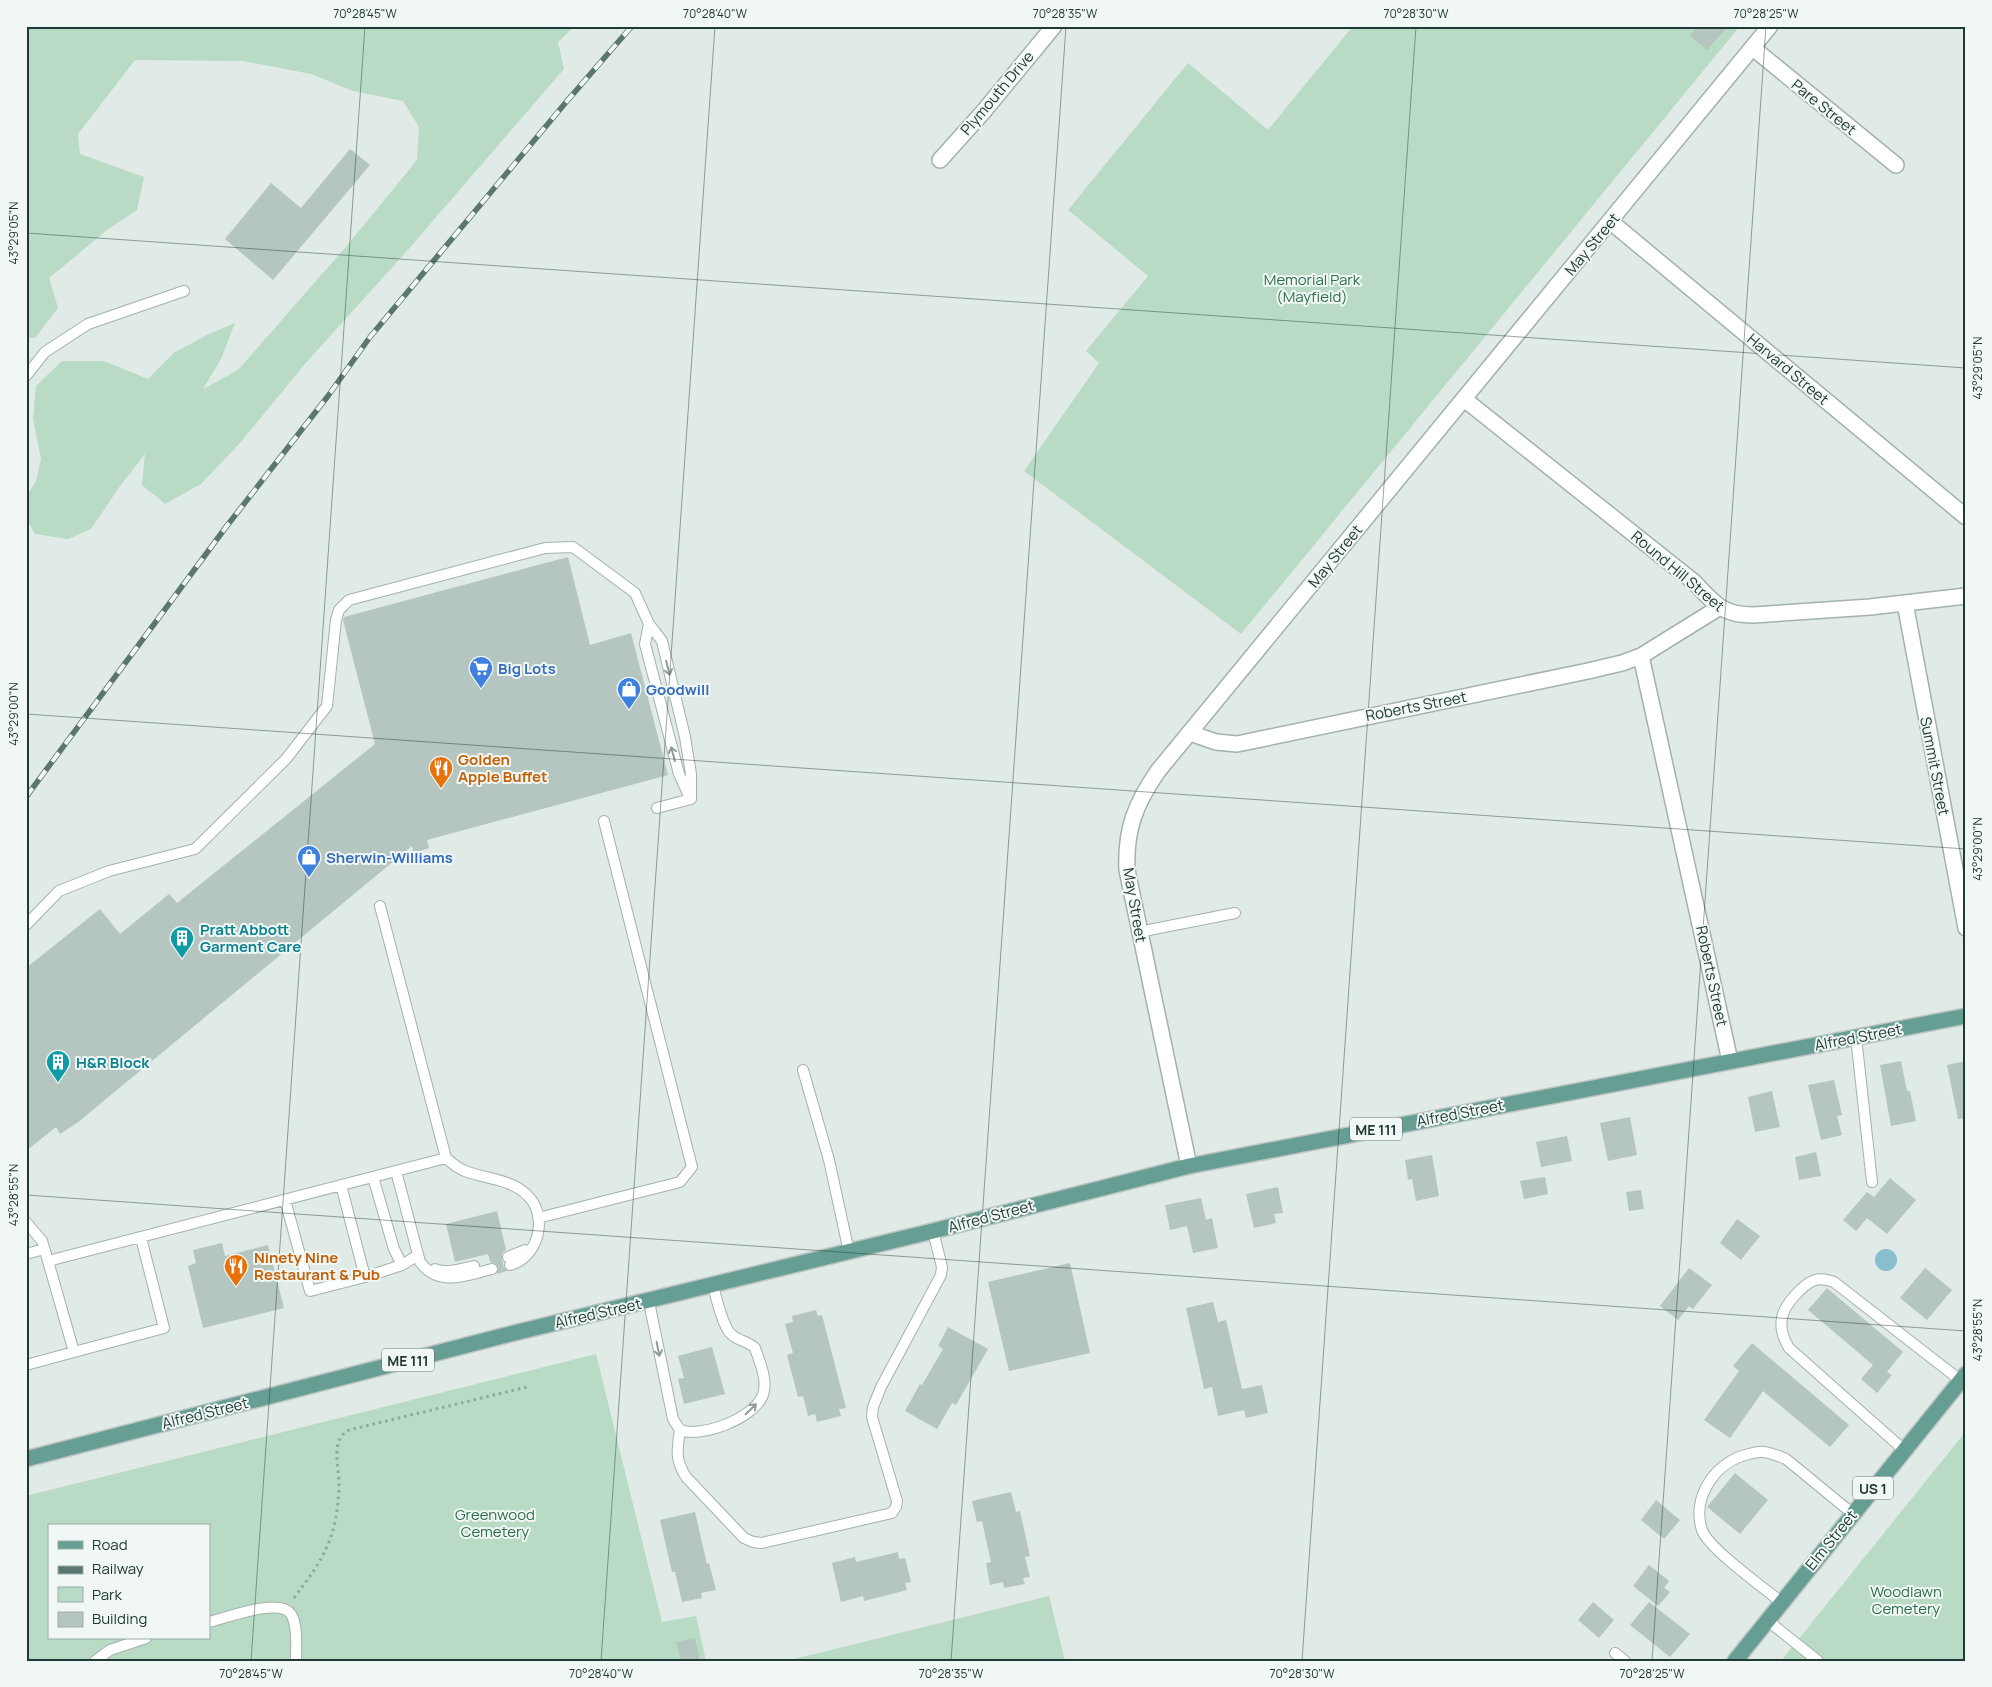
<svg xmlns="http://www.w3.org/2000/svg" width="1992" height="1687" font-family="Manrope,sans-serif">
	<style>
		.green { fill: #b9dbc5; fill-rule: evenodd }
		.water { fill: #89bece }
		.building { fill: #b5c5bf }
		.lines { fill: none; stroke-linecap: round; stroke-linejoin: round }
		.service-casing { stroke: #a3b2ad; stroke-width: 12 }
		.minor-casing { stroke: #a3b2ad; stroke-width: 18 }
		.primary-casing { stroke: #bcc4c2; stroke-width: 18 }
		.path { stroke: #81ada2; stroke-width: 3; stroke-dasharray: 2.5 4; stroke-linecap: butt }
		.service { stroke: #fff; stroke-width: 10 }
		.minor { stroke: #fff; stroke-width: 15 }
		.primary { stroke: #669e94; stroke-width: 15 }
		.rail-casing { stroke: #5b7570; stroke-width: 5.5 }
		.rail { stroke: #f0f7f4; stroke-width: 4; stroke-dasharray: 11; stroke-linecap: butt }
		.oneway { stroke: #909c9a }
		.ticks { fill: none; stroke: #213a35; stroke-width: 1; stroke-opacity: 0.45 }
		.labels { text-anchor: middle; dominant-baseline: central; stroke-width: 4; stroke-linejoin: round; paint-order: stroke }
		.shield { fill: #f0f7f4; stroke: #5f736e; stroke-width: 1 }
		.shield-label { font-size: 14px; font-weight: bold; fill: #213a35 }
		.street-label { font-size: 15px; fill: #213a35; stroke: #f0f7f4 }
		.park-label { font-size: 15px; fill: #2d6f4b; stroke: #f0f7f4 }
		.shop-label { font-size: 15px; font-weight: bold; fill: #366cbe; stroke: #f0f7f4; text-anchor: start }
		.food-label { font-size: 15px; font-weight: bold; fill: #c56008; stroke: #f0f7f4; text-anchor: start }
		.culture-label { font-size: 15px; font-weight: bold; fill: #0d838f; stroke: #f0f7f4; text-anchor: start }
		.neatline { fill: none; stroke: #213a35; stroke-width: 2 }
		.ticks-label { font-size: 12px; text-anchor: middle; fill: #213a35 }
	</style>
	<rect width="100%" height="100%" fill="#e0eae6"/>
	<path class="green" d="M26,26H575L558,42L564,69L406,252L304,365L240,443L201,484L165,504L142,485L145,454L120,486L91,529L68,539L35,534L26,518V497L36,481L41,459L33,419L36,386L62,361H104L148,379L175,352L209,334L235,323L221,359L203,389L238,370L350,242L417,160L419,127L403,101L353,91L311,74L243,61L135,60L78,134L80,154L144,177L137,210L107,230L49,278L58,308L35,338H26Z
		M1353,26H1740L1241,634L1024,471L1099,363L1086,351L1148,276L1068,210L1188,63L1268,130Z
		M596,1354L662,1622L696,1616L706,1661H26V1496ZM49,1526H209V1638H49Z
		M1966,1431V1661H1781Z
		M1049,1596L1065,1661H786Z"/>
	<path class="water" d="M1875 1260a11 11 0 1 1 22 0a11 11 0 1 1-22 0Z"/>
	<path class="building" d="M1697,26H1728L1707,50L1690,36Z
		M350,149L370,165L273,280L225,239L271,183L301,208Z
		M568,557L590,645L631,633L668,775L427,840L429,848L414,853L412,846L77,1123L60,1134L56,1127L26,1151V968L100,909L120,934L169,894L177,903L375,744L343,620L344,617Z
		M1901,1061L1907,1091H1910L1916,1121L1891,1126L1880,1065Z
		M1966,1061V1118L1958,1119L1947,1065Z
		M1834,1080L1842,1115L1837,1116L1842,1135L1821,1140L1808,1085Z
		M1772,1091L1780,1127L1755,1132L1748,1097Z
		M1630,1117L1637,1155L1608,1161L1600,1123Z
		M1567,1136L1572,1161L1541,1167L1536,1142Z
		M1816,1152L1821,1176L1799,1180L1795,1157Z
		M1432,1155L1439,1196L1416,1201L1412,1179L1408,1180L1405,1160Z
		M1545,1177L1548,1194L1524,1199L1520,1181Z
		M1890,1178L1916,1200L1887,1234L1867,1218L1856,1231L1843,1220L1867,1192L1874,1197Z
		M1278,1187L1283,1213L1274,1214L1276,1223L1254,1228L1246,1194Z
		M1641,1190L1644,1209L1629,1211L1626,1192Z
		M1201,1198L1206,1220L1212,1218L1218,1248L1193,1253L1187,1226L1170,1230L1165,1205Z
		M497,1211L506,1250L502,1253V1259L504,1268L507,1271L497,1274L498,1267L494,1263L490,1262L488,1254L455,1262L446,1224Z
		M1737,1219L1760,1236L1741,1260L1720,1243Z
		M222,1243L225,1256L268,1245L284,1308L203,1328L188,1266L196,1263L193,1250Z
		M1070,1263L1090,1353L1009,1371L988,1282Z
		M1689,1268L1712,1285L1693,1309L1689,1306L1678,1320L1660,1306Z
		M1925,1268L1952,1290L1927,1320L1900,1298Z
		M1827,1288L1903,1352L1887,1372L1892,1375L1877,1393L1861,1379L1873,1365L1808,1310Z
		M1213,1302L1218,1322L1226,1320L1242,1389L1262,1385L1268,1413L1246,1418L1244,1410L1218,1416L1212,1387L1204,1389L1186,1308Z
		M816,1310L818,1316L822,1315L846,1408L839,1409L841,1416L817,1422L815,1414L808,1416L803,1396L798,1397L787,1355L793,1353L785,1324L793,1322L792,1316Z
		M948,1327L988,1349L956,1405L952,1403L937,1429L905,1411L920,1384L922,1385L943,1349L938,1346Z
		M1752,1343L1849,1425L1830,1447L1763,1391L1730,1438L1704,1420L1739,1371L1733,1366Z
		M712,1347L725,1394L684,1404L678,1379L684,1378L678,1356Z
		M1735,1473L1768,1500L1740,1534L1707,1507Z
		M1011,1492L1016,1512L1020,1511L1030,1556L1025,1557L1030,1577L1023,1578L1025,1584L1004,1588L1003,1582L990,1585L986,1563L991,1562L982,1521L977,1522L972,1501Z
		M1656,1500L1680,1520L1664,1539L1641,1520Z
		M695,1512L707,1564L709,1563L716,1590L701,1593L702,1598L682,1602L675,1572H672L660,1520Z
		M898,1552L899,1559L905,1558L911,1582L905,1583L907,1590L864,1601L863,1596L841,1602L832,1563L855,1557L856,1562Z
		M1649,1565L1669,1581L1664,1588L1670,1592L1658,1606L1633,1586Z
		M1593,1602L1614,1620L1599,1638L1578,1620Z
		M1649,1602L1690,1634L1670,1657L1630,1625Z
		M695,1638L700,1661H681L676,1642Z"/>
	<g class="lines">
		<g class="service-casing">
			<path id="service" d="M26,376L45,352L88,324L184,291
				M649,624L645,644L679,774L689,796
				M657,808L691,799
				M26,925L59,891L109,871L195,849L286,759L327,706L336,620L339,610L349,600L545,548L573,547L635,593L649,624L662,641L685,737L691,774V799
				M1139,932L1235,913
				M1856,1037L1872,1182
				M803,1070L829,1160L849,1252
				M446,1158C452,1163 457,1168 465,1171C485,1179 512,1179 528,1196C549,1217 538,1258 510,1265
				M396,1171L420,1262C439,1288 466,1275 492,1269
				M373,1177L394,1249L402,1265
				M285,1200L310,1291L365,1277L341,1185
				M538,1218L680,1182L692,1167L604,821
				M26,1222L42,1241L48,1261L446,1158L380,906
				M26,1254L44,1249
				M508,1257L525,1250
				M48,1261L74,1352L164,1328L141,1238
				M435,1269C447,1274 462,1269 474,1266
				M365,1277L402,1265L418,1255
				M649,1302L673,1419L680,1430C701,1438 752,1419 762,1397C769,1382 760,1363 755,1348C748,1341 738,1341 731,1334C723,1327 716,1297 713,1286
				M26,1365L74,1352
				M680,1430C677,1450 675,1460 686,1477L744,1538L753,1542L762,1543L892,1513L896,1507L897,1501L872,1417L873,1407L881,1387L941,1275L942,1267L933,1231
				M1904,1450L1789,1348C1783,1338 1780,1328 1782,1318C1784,1305 1803,1284 1815,1280C1822,1278 1828,1280 1834,1282L1960,1380
				M1781,1602C1764,1588 1708,1548 1702,1530C1691,1497 1716,1461 1749,1454C1753,1453 1759,1451 1764,1452C1771,1453 1779,1456 1786,1459L1853,1514
				M1767,1620L1818,1661
				M209,1622C226,1618 280,1597 291,1614C298,1626 296,1647 296,1661
				M1615,1653L1625,1661
				M95,1661L110,1650L146,1638"/>
		</g>
		<g class="minor-casing">
			<path id="minor" d="M1753,48L1896,165
				M940,160L984,111L1054,26
				M1611,222L1966,517
				M1464,399L1694,582C1715,604 1722,615 1753,615L1870,607L1966,596
				M1905,603L1966,928
				M1641,656L1730,1061
				M1190,733L1216,742L1237,744L1588,671L1622,663L1641,656L1720,607
				M1189,1166L1127,870C1125,829 1136,803 1158,771L1770,26"/>
		</g>
		<g class="primary-casing">
			<path id="primary" d="M26,1459L514,1333L933,1231L1189,1166L1966,1016
				M1735,1661L1966,1374"/>
		</g>
		<path class="path" d="M294,1598C324,1558 337,1538 339,1487C340,1469 329,1440 349,1430L527,1387"/>
		<use href="#service" class="service"/>
		<use href="#minor" class="minor"/>
		<use href="#primary" class="primary"/>
		<g class="rail-casing">
			<path id="rail" d="M26,797L226,527L328,396L370,337L567,101L632,26"/>
		</g>
		<use href="#rail" class="rail"/>
	</g>
	<defs><path id="oneway-shaft" d="M-6 0H5M1.5-3L5.5 0L1.5 3" fill="none" stroke-width="1.6" stroke-linecap="round" stroke-linejoin="round" transform="scale(1.25)"/></defs>
	<g class="oneway">
		<use href="#oneway-shaft" transform="translate(668 668) rotate(76)"/>
		<use href="#oneway-shaft" transform="translate(673 754) rotate(-105)"/>
		<use href="#oneway-shaft" transform="translate(658 1349) rotate(79)"/>
		<use href="#oneway-shaft" transform="translate(751 1409) rotate(-44)"/>
	</g>
	<path class="ticks" d="M26,233L1966,368M26,714L1966,849M26,1195L1966,1331M251,1661L365,26M601,1661L715,26M951,1661L1066,26M1302,1661L1416,26M1652,1661L1766,26"/>
	<defs>
		<g id="supermarket-pin" transform="scale(1.25)"><path d="M0 17L-7.5 6A9.5 9.5 0 1 1 7.5 6Z" fill="#3f7fe0" stroke="#f0f7f4"/><path d="M-6-5.5h2.5l.6 2H6L4.5 2H-2.5L-4.4-4H-6ZM-1.5 3.2a1.3 1.3 0 1 0 .1 0ZM3 3.2a1.3 1.3 0 1 0 .1 0Z" fill="#fff"/></g>
		<g id="shop-pin" transform="scale(1.25)"><path d="M0 17L-7.5 6A9.5 9.5 0 1 1 7.5 6Z" fill="#3f7fe0" stroke="#f0f7f4"/><path d="M-5-2.5h2.3a2.7 3.5 0 0 1 5.4 0H5L5.5 6h-11ZM-1.5-2.5h3a1.5 2.3 0 0 0-3 0Z" fill="#fff"/></g>
		<g id="restaurant-pin" transform="scale(1.25)"><path d="M0 17L-7.5 6A9.5 9.5 0 1 1 7.5 6Z" fill="#e8710a" stroke="#f0f7f4"/><path d="M-5-6h1v4h1v-4h1v4h1v-4h1v5L-1.5 .5V6h-2V.5L-5-1ZM5-6V6H3V1.5H1.5Q1.5-4 5-6Z" fill="#fff"/></g>
		<g id="building-pin" transform="scale(1.25)"><path d="M0 17L-7.5 6A9.5 9.5 0 1 1 7.5 6Z" fill="#0f9aa8" stroke="#f0f7f4"/><path d="M-4-6H4V6H1V3H-1V6H-4ZM-2.5-4.3h1.7v1.8h-1.7ZM.8-4.3h1.7v1.8H.8ZM-2.5-1h1.7V.8h-1.7ZM.8-1h1.7V.8H.8Z" fill="#fff"/></g>
	</defs>
	<g fill-rule="evenodd">
		<use href="#supermarket-pin" x="481" y="668"/>
		<use href="#shop-pin" x="629" y="689"/>
		<use href="#restaurant-pin" x="441" y="768"/>
		<use href="#shop-pin" x="309" y="857"/>
		<use href="#building-pin" x="182" y="938"/>
		<use href="#building-pin" x="58" y="1062"/>
		<use href="#restaurant-pin" x="236" y="1266"/>
	</g>
	<g class="labels">
		<g class="shield">
			<rect x="1350" y="1117.5" width="52" height="23" rx="4"/>
			<rect x="382" y="1348.5" width="52" height="23" rx="4"/>
			<rect x="1853" y="1476.5" width="40" height="23" rx="4"/>
		</g>
		<g class="shield-label">
			<text x="1376" y="1129">ME 111</text>
			<text x="408" y="1360">ME 111</text>
			<text x="1873" y="1488">US 1</text>
		</g>
		<g class="street-label">
			<text transform="translate(997 93) rotate(-50)">Plymouth Drive</text>
			<text transform="translate(1824 107) rotate(39)">Pare Street</text>
			<text transform="translate(1592 244) rotate(-50)">May Street</text>
			<text transform="translate(1788 369) rotate(40)">Harvard Street</text>
			<text transform="translate(1335 556) rotate(-51)">May Street</text>
			<text transform="translate(1678 571) rotate(40)">Round Hill Street</text>
			<text transform="translate(1416 706) rotate(-11)">Roberts Street</text>
			<text transform="translate(1935 766) rotate(79)">Summit Street</text>
			<text transform="translate(1135 905) rotate(80)">May Street</text>
			<text transform="translate(1712 976) rotate(78)">Roberts Street</text>
			<text transform="translate(1858 1037) rotate(-11)">Alfred Street</text>
			<text transform="translate(1460 1113) rotate(-11)">Alfred Street</text>
			<text transform="translate(991 1216) rotate(-15)">Alfred Street</text>
			<text transform="translate(598 1313) rotate(-13)">Alfred Street</text>
			<text transform="translate(205 1413) rotate(-14)">Alfred Street</text>
			<text transform="translate(1831 1540) rotate(-51)">Elm Street</text>
		</g>
		<g class="park-label">
			<text x="1312" y="279">Memorial Park<tspan x="1312" dy="17">(Mayfield)</tspan></text>
			<text x="495" y="1514">Greenwood<tspan x="495" dy="17">Cemetery</tspan></text>
			<text x="1906" y="1591">Woodlawn<tspan x="1906" dy="17">Cemetery</tspan></text>
		</g>
		<g class="shop-label">
			<text x="498" y="668">Big Lots</text>
			<text x="646" y="689">Goodwill</text>
			<text x="326" y="857">Sherwin-Williams</text>
		</g>
		<g class="food-label">
			<text x="458" y="759">Golden<tspan x="458" dy="17">Apple Buffet</tspan></text>
			<text x="254" y="1257">Ninety Nine<tspan x="254" dy="17">Restaurant &amp; Pub</tspan></text>
		</g>
		<g class="culture-label">
			<text x="200" y="929">Pratt Abbott<tspan x="200" dy="17">Garment Care</tspan></text>
			<text x="76" y="1062">H&amp;R Block</text>
		</g>
	</g>
	<rect width="1992" height="1687" fill="none" stroke="#f0f7f4" stroke-width="55"/>
	<rect x="48" y="1524" width="162" height="115" fill="#f0f7f4" stroke="#9daba8"/>
	<rect x="58" y="1541" width="25" height="8" fill="#669e94" stroke="#9daba8"/>
	<text x="92" y="1550" font-size="15" fill="#213a35">Road</text>
	<rect x="58" y="1566" width="25" height="8" fill="#5b7570" stroke="#9daba8"/>
	<text x="92" y="1574" font-size="15" fill="#213a35">Railway</text>
	<rect x="58" y="1587" width="25" height="15" fill="#b9dbc5" stroke="#9daba8"/>
	<text x="92" y="1600" font-size="15" fill="#213a35">Park</text>
	<rect x="58" y="1612" width="25" height="15" fill="#b5c5bf" stroke="#9daba8"/>
	<text x="92" y="1624" font-size="15" fill="#213a35">Building</text>
	<rect x="28" y="28" width="1936" height="1632" class="neatline"/>
	<g class="ticks-label">
		<text x="365" y="18">70°28'45"W</text>
		<text x="715" y="18">70°28'40"W</text>
		<text x="1065" y="18">70°28'35"W</text>
		<text x="1416" y="18">70°28'30"W</text>
		<text x="1766" y="18">70°28'25"W</text>
		<text transform="translate(14 233) rotate(-90)" y="4">43°29'05"N</text>
		<text transform="translate(1978 368) rotate(-90)" y="4">43°29'05"N</text>
		<text transform="translate(14 714) rotate(-90)" y="4">43°29'00"N</text>
		<text transform="translate(1978 849) rotate(-90)" y="4">43°29'00"N</text>
		<text transform="translate(14 1195) rotate(-90)" y="4">43°28'55"N</text>
		<text transform="translate(1978 1330) rotate(-90)" y="4">43°28'55"N</text>
		<text x="251" y="1678">70°28'45"W</text>
		<text x="601" y="1678">70°28'40"W</text>
		<text x="951" y="1678">70°28'35"W</text>
		<text x="1302" y="1678">70°28'30"W</text>
		<text x="1652" y="1678">70°28'25"W</text>
	</g>
</svg>
